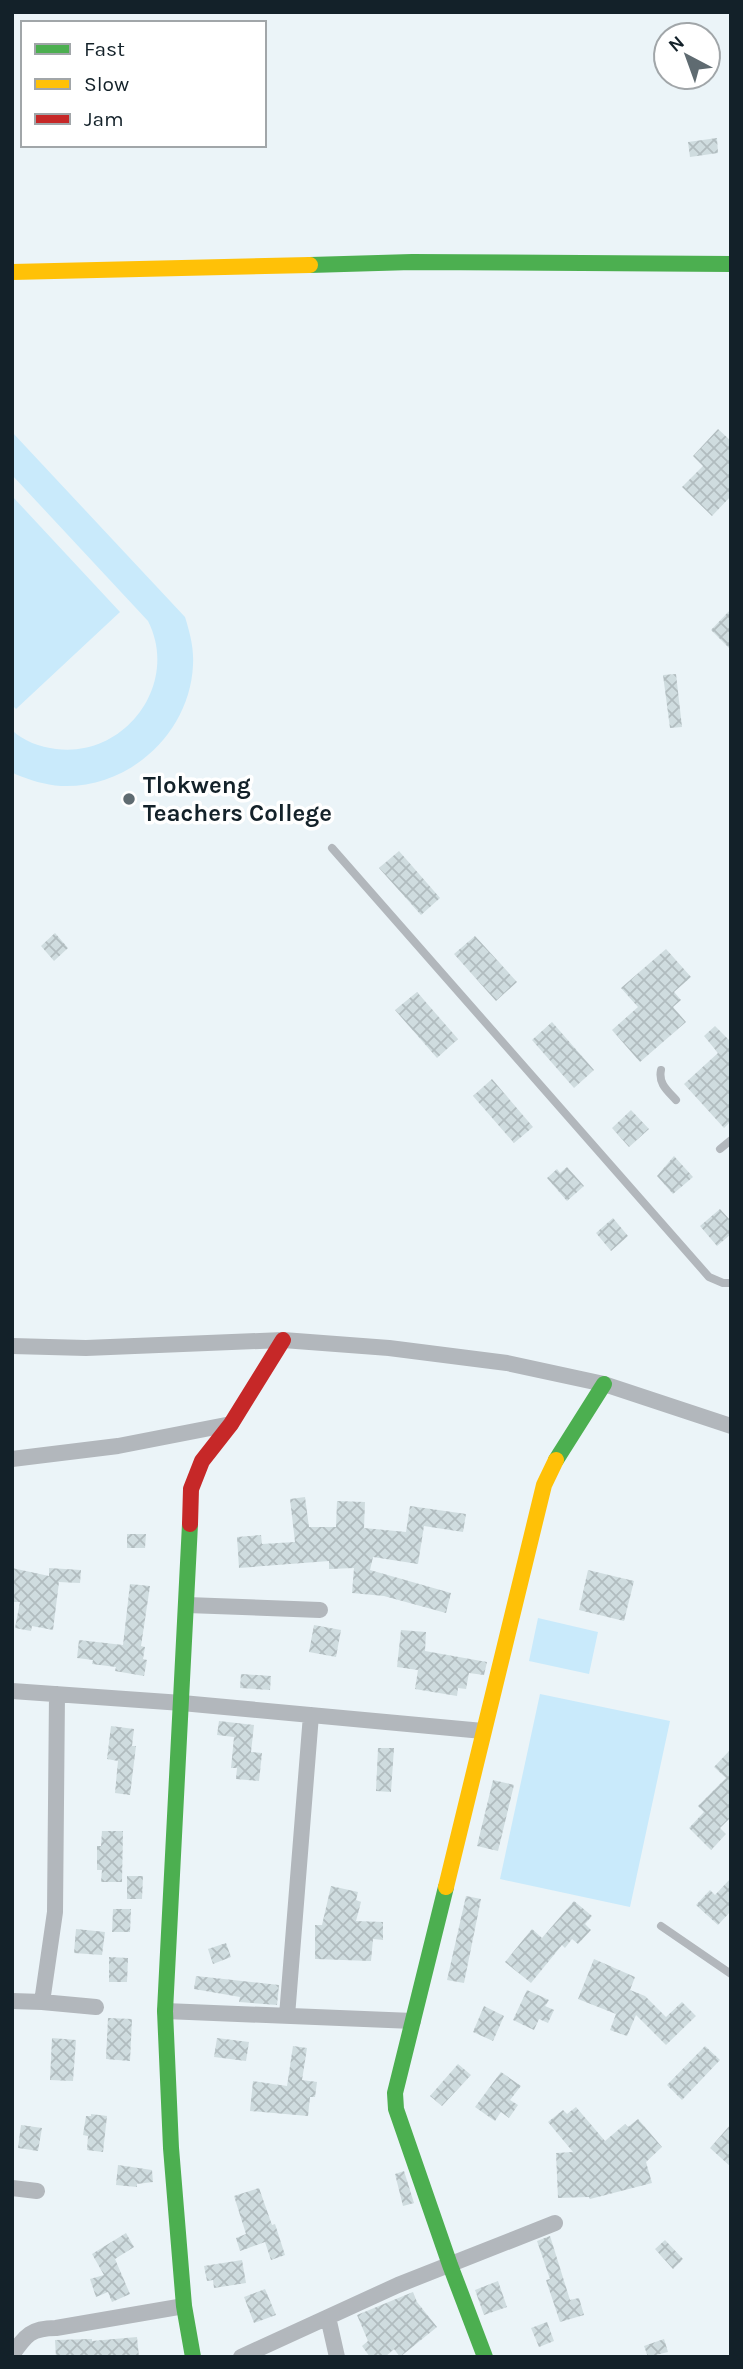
<svg xmlns="http://www.w3.org/2000/svg" width="743" height="2369" font-family="Karla,sans-serif">
	<style>
		.pitch { fill: #c9eafb }
		.building { fill: url(#building-cross-hatch) }
		.lines { fill: none; stroke-linecap: round; stroke-linejoin: round }
		.lane { stroke: #b2b7bc; stroke-width: 8 }
		.street { stroke: #b2b7bc; stroke-width: 16 }
		.fast { stroke: #4caf50; stroke-width: 16 }
		.slow { stroke: #ffc107; stroke-width: 16 }
		.jam { stroke: #c62828; stroke-width: 16 }
		.poi-dot { fill: #5f6b71; stroke: #fff; stroke-width: 2.5 }
		.labels { text-anchor: middle; dominant-baseline: central; stroke-width: 7; stroke-linejoin: round; paint-order: stroke }
		.poi-label { font-size: 24px; font-weight: bold; fill: #132129; stroke: #fff; text-anchor: start }
	</style>
	<defs>
		<pattern id="building-cross-hatch" width="8" height="8" patternUnits="userSpaceOnUse" patternTransform="scale(1.75)"><rect width="8" height="8" fill="#cfdcdf"/><path d="M0 0l8 8M0 8l8-8" fill="none" stroke="#b1bcbf"/></pattern>
	</defs>
	<rect width="100%" height="100%" fill="#ebf4f8"/>
	<path class="pitch" d="M12,432L185,617C190,633 194,648 193,665C190,733 129,789 61,786C45,785 30,780 15,774L12,772V730C23,741 40,747 56,749C125,758 180,684 148,621L12,475Z
		M12,496L120,612L16,709L12,705Z
		M538,1618L598,1632L589,1674L529,1661Z
		M540,1694L670,1721L630,1907L500,1879Z"/>
	<path class="building" d="M717,138L718,153L690,157L688,142Z
		M718,429L731,441V496L712,516L682,487L703,466L693,456Z
		M731,609V650L711,630Z
		M676,674L682,727L670,728L663,675Z
		M399,851L440,898L421,915L379,868Z
		M55,933L68,948L54,961L41,946Z
		M475,936L517,982L496,1001L454,954Z
		M666,949L691,977L674,992L681,1000L673,1007L686,1022L640,1062L612,1030L638,1007L621,988Z
		M417,992L458,1039L437,1058L395,1010Z
		M552,1022L594,1070L574,1088L532,1040Z
		M715,1026L731,1042V1121L724,1128L684,1084L718,1053L704,1036Z
		M492,1079L533,1127L514,1143L473,1096Z
		M631,1110L649,1129L629,1147L612,1128Z
		M674,1156L693,1177L673,1194L657,1176Z
		M567,1167L584,1186L567,1201L547,1178L557,1169L560,1173Z
		M720,1209L731,1221V1234L717,1246L700,1226Z
		M613,1218L628,1236L611,1251L596,1233Z
		M305,1497L309,1527H336L337,1501L365,1502L364,1528L406,1532L410,1506L466,1514L463,1532L424,1526L418,1564L373,1557L370,1570L451,1593L446,1613L384,1596L352,1593L354,1568L329,1569V1561L239,1568L237,1537L261,1535L262,1544L295,1542L290,1499Z
		M127,1534H146L145,1548H127Z
		M12,1568L49,1576V1568L81,1570L80,1583L59,1582L53,1630L32,1626L31,1631L15,1628L20,1602H12Z
		M588,1570L634,1581L624,1621L579,1610Z
		M130,1584L150,1586L141,1646L145,1647L143,1659L147,1660L144,1676L115,1671L116,1667L92,1664L93,1660L77,1658L79,1640L123,1645Z
		M314,1625L341,1630L336,1657L309,1652Z
		M401,1630L426,1632L425,1651L487,1662L484,1675L469,1673L466,1689L458,1688L457,1696L415,1689L418,1670L397,1667Z
		M241,1674L271,1676L270,1690L240,1688Z
		M219,1721L254,1725L251,1752L262,1753L259,1781L236,1779L237,1768H231L234,1737L217,1735Z
		M111,1726L134,1729L132,1746H136L130,1795L115,1793L118,1761L107,1759Z
		M378,1748H394L391,1792L376,1791Z
		M731,1749V1817L720,1828L726,1834L711,1850L689,1828L704,1812L698,1806L726,1778L714,1767Z
		M493,1780L514,1785L498,1851L477,1846Z
		M102,1831H123L122,1882H101L102,1870H97V1846H101Z
		M127,1876H143L142,1899H127Z
		M731,1878V1911L718,1925L696,1905L710,1890L715,1895Z
		M331,1886L358,1892L356,1900L361,1902L356,1921L383,1922V1940L373,1939L371,1961L315,1959V1925H322Z
		M466,1896L481,1899L464,1983L447,1980Z
		M574,1901L592,1916L585,1924L591,1930L578,1944L572,1939L565,1948L562,1945L531,1983L505,1962L532,1929L542,1938Z
		M113,1909H131L130,1932H112Z
		M76,1929L105,1932L102,1955L74,1953Z
		M226,1943L231,1957L213,1964L208,1949Z
		M109,1957L128,1958L127,1982H109Z
		M594,1959L635,1977L630,1990L645,1996L666,2017L682,2002L696,2016L666,2045L636,2015L627,2036L610,2030L616,2014L578,1999Z
		M196,1976L279,1985L277,2005L239,2002L240,1997L194,1989Z
		M527,1990L549,2000L545,2006L554,2010L548,2023L539,2019L534,2030L513,2020Z
		M484,2006L504,2016L493,2041L473,2032Z
		M108,2018L132,2019L130,2061L106,2059Z
		M52,2038L76,2040L73,2081L50,2080Z
		M217,2038L249,2042L246,2061L214,2057Z
		M293,2046L307,2048L302,2080L317,2082L315,2097H310L308,2116L250,2111L253,2081L287,2086Z
		M705,2046L720,2060L682,2100L667,2085Z
		M458,2064L471,2075L442,2106L430,2096Z
		M501,2072L521,2086L510,2100L518,2105L509,2118L501,2112L495,2121L475,2107Z
		M576,2107L605,2141L625,2124L628,2127L638,2119L662,2147L646,2162L652,2183L590,2199L589,2197L558,2198L556,2153L573,2152L548,2122L563,2110L567,2114Z
		M91,2114L107,2116L103,2152L87,2150L88,2136L83,2135L86,2116H91Z
		M731,2124V2167L710,2148Z
		M21,2125L42,2128L38,2151L18,2148Z
		M118,2165L152,2170L153,2182L137,2184V2187L116,2185Z
		M404,2171L414,2203L403,2206L395,2174Z
		M259,2188L272,2225L275,2224L285,2255L271,2260L265,2242L240,2251L236,2238L246,2234L234,2196Z
		M126,2233L134,2247L115,2259L130,2294L112,2302L108,2292L96,2297L90,2279L104,2275L92,2254Z
		M550,2236L570,2300L579,2298L584,2315L560,2322L546,2280L550,2279L537,2241Z
		M665,2240L683,2259L673,2269L655,2249Z
		M242,2260L246,2283L214,2288L213,2280L207,2281L204,2266Z
		M498,2281L507,2307L484,2315L475,2290Z
		M265,2289L276,2315L254,2323L244,2297Z
		M413,2292L417,2302L437,2327L400,2357L394,2349L385,2357H370L362,2346L368,2341L357,2315Z
		M547,2322L554,2341L539,2347L531,2328Z
		M137,2337L139,2357H56L55,2340L92,2339V2341Z
		M664,2339L668,2352L648,2357L644,2346Z"/>
	<g class="lines">
		<path class="lane" d="M332,848L709,1277L723,1283H731
			M661,1070C658,1084 668,1091 676,1100
			M720,1149L731,1140
			M661,1926L731,1974"/>
		<path class="street" d="M12,1346L86,1348L283,1340L389,1348L507,1363L604,1384L731,1426
			M12,1459L118,1446L231,1424
			M187,1605L320,1610
			M12,1691L182,1703L483,1731
			M12,2001L42,2002L96,2007
			M42,2002L55,1912L57,1694
			M165,2011L413,2021
			M287,2016L311,1715
			M12,2188L37,2191
			M328,2317L337,2357
			M12,2355C26,2335 31,2328 56,2328L184,2306
			M241,2357L398,2285L555,2223"/>
		<path class="fast" d="M310,265L412,262L731,264
			M556,1460L604,1384
			M190,1524L165,2011L171,2148L184,2306L193,2357
			M446,1887L395,2093L396,2109L450,2265L485,2357"/>
		<path class="slow" d="M12,272L310,265
			M446,1887L544,1485L556,1460"/>
		<path class="jam" d="M190,1524L191,1489L202,1461L231,1424L283,1340"/>
	</g>
	<circle class="poi-dot" cx="129" cy="799" r="7"/>
	<g class="labels">
		<g class="poi-label">
			<text x="143" y="785">Tlokweng<tspan x="143" dy="28">Teachers College</tspan></text>
		</g>
	</g>
	<rect width="743" height="2369" fill="none" stroke="#132129" stroke-width="28"/>
	<rect x="21" y="21" width="245" height="126" fill="#ffffff" stroke="#a1a6a9" stroke-width="2"/>
	<rect x="35" y="44" width="35" height="10" fill="#4caf50" stroke="#a1a6a9" stroke-width="2"/>
	<text x="84" y="56" font-size="21" fill="#132129">Fast</text>
	<rect x="35" y="79" width="35" height="10" fill="#ffc107" stroke="#a1a6a9" stroke-width="2"/>
	<text x="84" y="91" font-size="21" fill="#132129">Slow</text>
	<rect x="35" y="114" width="35" height="10" fill="#c62828" stroke="#a1a6a9" stroke-width="2"/>
	<text x="84" y="126" font-size="21" fill="#132129">Jam</text>
	<g transform="translate(687 56) rotate(319)"><circle r="33" fill="#ffffff" stroke="#a1a6a9" stroke-width="2"/>
	<path d="M0-5L12 26L0 18L-12 26Z" fill="#5f6b71"/>
	<text y="-10" font-size="19" font-weight="bold" text-anchor="middle" fill="#132129">N</text>
	</g>
</svg>
